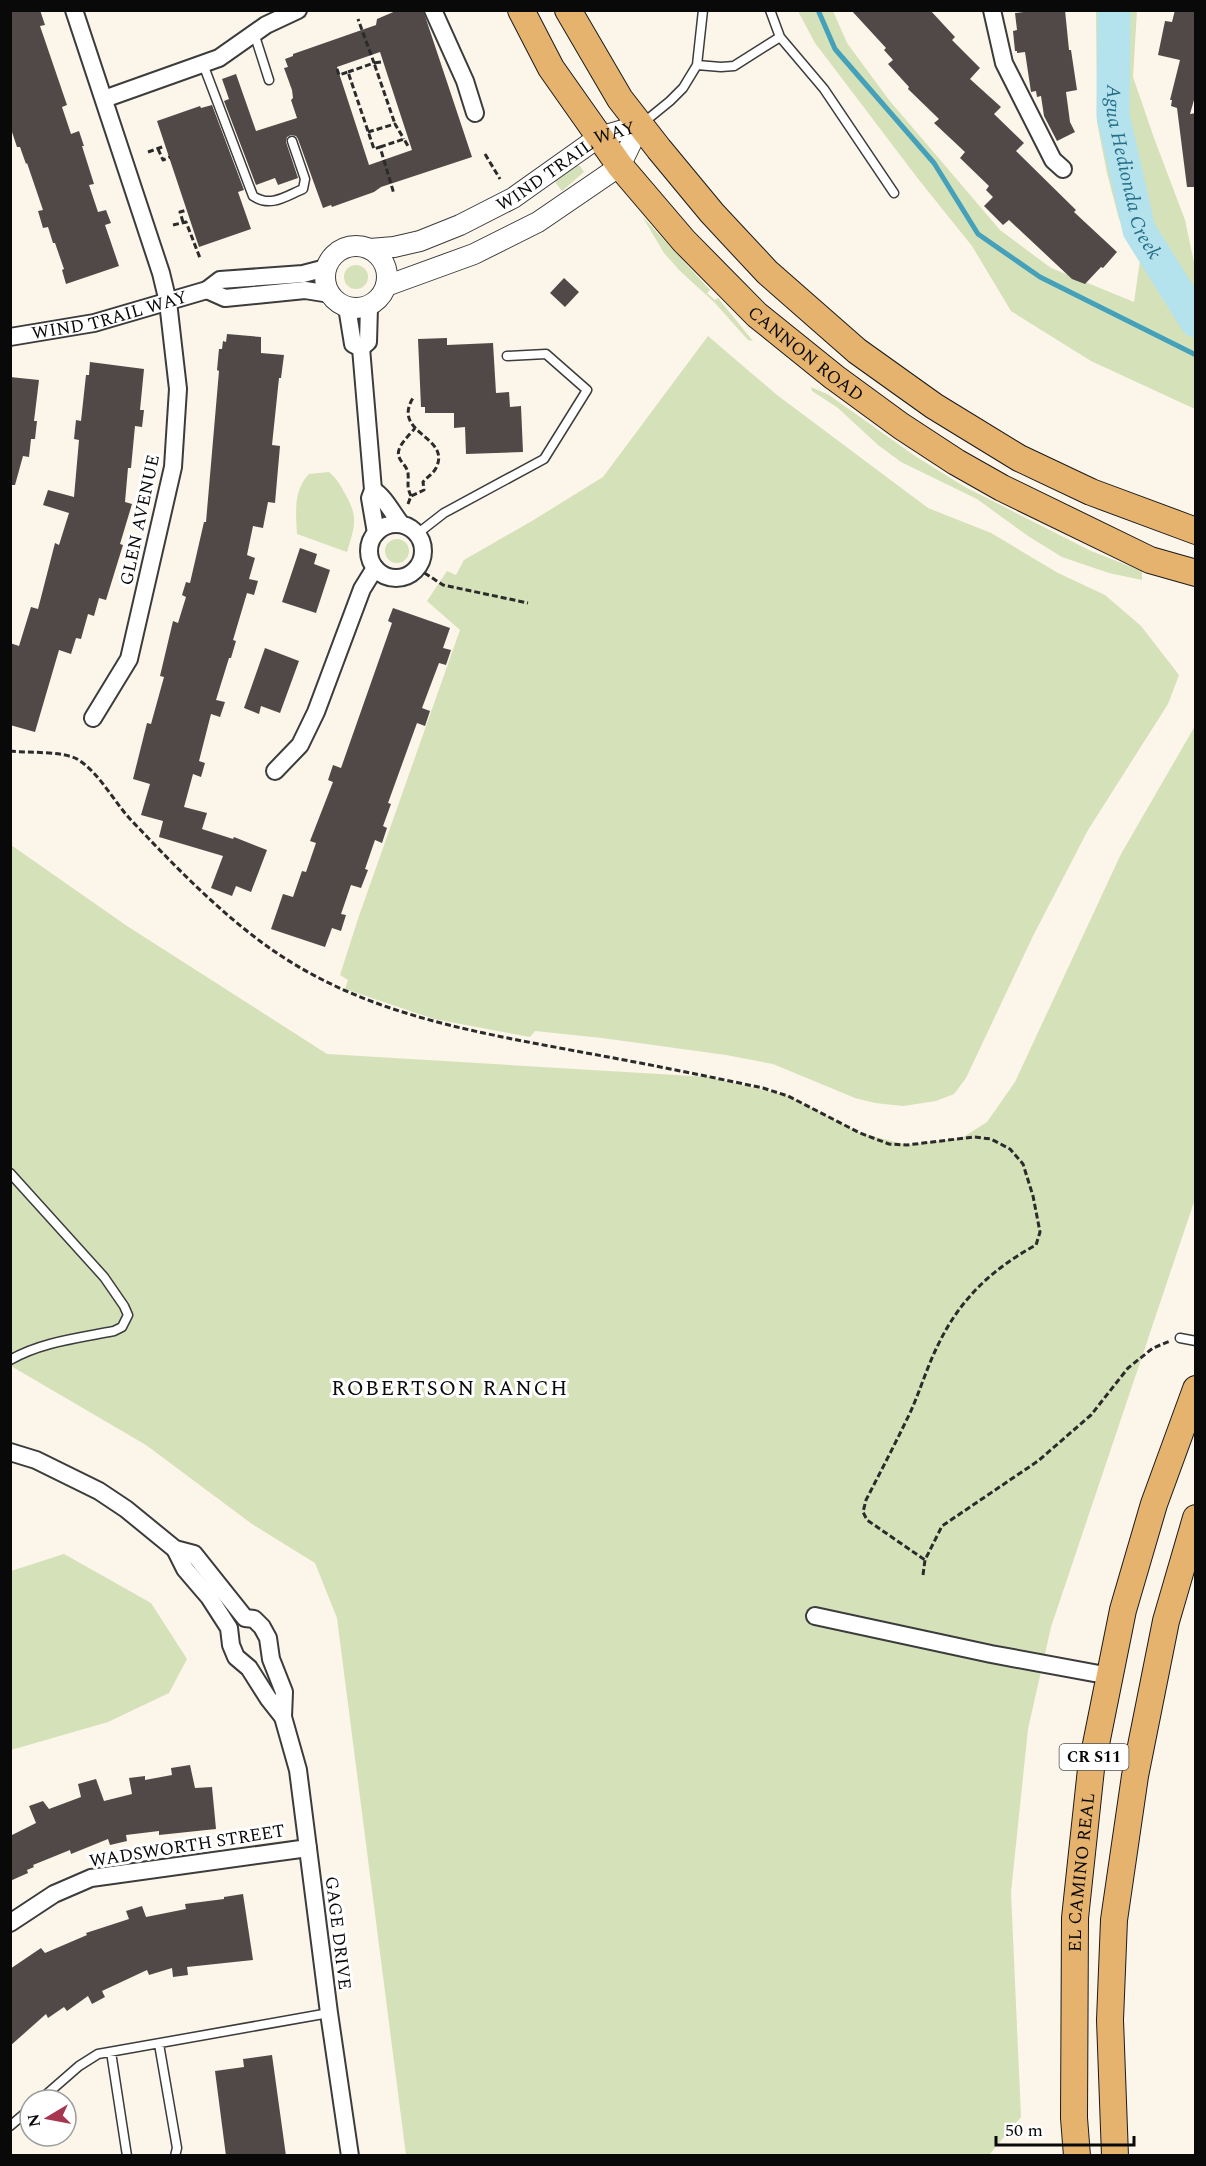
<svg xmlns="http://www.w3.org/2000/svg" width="1206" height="2166" font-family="Spectral,serif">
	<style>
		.green { fill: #d5e1b8 }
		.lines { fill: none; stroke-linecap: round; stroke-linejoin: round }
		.stream { stroke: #45a0ba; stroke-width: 5 }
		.river { stroke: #b4e2ed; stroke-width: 33 }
		.building { fill: #504947; fill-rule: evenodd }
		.service-casing { stroke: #3c3c3c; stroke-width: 11 }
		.minor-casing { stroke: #3c3c3c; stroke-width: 20 }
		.tertiary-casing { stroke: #3c3c3c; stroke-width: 22 }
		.primary-casing { stroke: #1a1a1a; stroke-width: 28 }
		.path { stroke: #2b2b2b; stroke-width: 3; stroke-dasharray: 6 3; stroke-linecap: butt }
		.service { stroke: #fff; stroke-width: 8 }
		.minor { stroke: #fff; stroke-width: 16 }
		.tertiary { stroke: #fff; stroke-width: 20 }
		.primary { stroke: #e6b36f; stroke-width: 26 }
		.labels { text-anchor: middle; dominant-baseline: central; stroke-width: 6; stroke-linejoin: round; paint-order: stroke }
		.shield { fill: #fff; stroke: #535353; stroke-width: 1.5 }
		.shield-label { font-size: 16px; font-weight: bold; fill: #090909 }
		.street-label { font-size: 18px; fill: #090909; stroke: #fff }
		.water-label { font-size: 20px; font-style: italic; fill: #256f89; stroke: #fff }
		.quarter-label { font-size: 21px; letter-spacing: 1.5px; fill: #090909; stroke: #fff }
	</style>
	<rect width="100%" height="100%" fill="#fcf5e9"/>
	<path class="green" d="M798,11H833L847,43L889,100L1000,230L1051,268L1134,302L1141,254L1119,219L1107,173L1097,122L1096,11H1137L1133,77L1154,138L1185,220L1195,267V409L1091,361L1011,311L972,246L919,180L815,43Z
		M574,165L580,166L584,172L562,191L553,179Z
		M642,216L710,290L707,293L715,300L718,298L753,341L748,340L714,302L680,271L664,253Z
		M344 277a12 12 0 1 1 24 0a12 12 0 1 1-24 0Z
		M708,336L777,395L928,508L991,533L1058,573L1105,595L1141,626L1179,675L1168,704L1088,830L1033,936L966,1078L954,1094L936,1101L903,1106L875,1103L855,1098L773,1064L726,1055L602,1038L535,1031L530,1037L434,1019L345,989L348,980L340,975L359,916L460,630L427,601L447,571L456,575L464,560L532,521L603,477Z
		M811,387L829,395L915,456L965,487L1091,551L1142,571V580L1109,573L1062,557L1028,536L977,499L901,462L878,445L838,408L812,391Z
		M329,472C336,478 340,484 344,492C359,517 355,525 347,552L297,534C296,512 293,491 309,474Z
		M385 551a12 12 0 1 1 24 0a12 12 0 1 1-24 0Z
		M1195,726V1199L1051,1627L1028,1729L1011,1892L1021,2117L989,2155H406L337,1618L315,1563L252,1524L146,1445L11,1366V845L127,926L327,1054L709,1077L788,1096L860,1133L907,1145L962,1138L987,1122L1015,1082L1121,854Z
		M64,1554L151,1603L187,1659L169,1693L108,1722L11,1750V1571Z"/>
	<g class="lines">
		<path class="stream" d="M818,10L835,49L934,163L978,234L1040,277L1196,355"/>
		<path class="river" id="s1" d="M1114,10L1113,115L1139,230L1196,321"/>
	</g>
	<path class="building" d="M10,10H40L45,25L40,26L67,105L62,107L71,134L79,131L84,146H82L94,184L89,185L98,212L106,210L111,223L105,225L119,266L66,284L62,270L64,269L55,243H53L48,227L43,228L38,211L43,210L27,163L26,164L20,147H17L10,126Z
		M398,10H423L472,157L381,187L374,192L332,207L331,205L323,208L298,139L296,136L291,135L287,137L286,142L298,178L278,185L275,178L256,185L224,101L229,99L222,79L236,74L256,131L297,118L291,100L293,98L292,90L284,68L288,67L285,59L293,56V54L376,25L377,19ZM380,52L412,150L369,165L337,67Z
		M851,10H930L955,37L952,40L980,68L970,79L1001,107L994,114L1024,143L1016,151L1076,210L1074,212L1117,252L1103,268L1101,267L1085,284L1072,279L1009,220L1003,225L984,206L993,197L986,190L989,186L960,158L965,152L934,123L939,119L908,89L909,87L888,64L893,60L884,50L886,48Z
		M1039,10H1065L1069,50H1071L1077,90L1066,92L1070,122L1075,132L1057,141L1044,116L1041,96L1037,97L1036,91L1031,92L1025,52L1017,53V51H1015L1013,31L1017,30L1015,13Z
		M1175,10H1196V93L1190,114L1196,113V187H1187L1177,108L1171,106L1172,100H1170L1180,60L1158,55L1165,21L1172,22Z
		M212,105L244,190L238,192L251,229L199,247L157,121L200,106L201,108Z
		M564,278L579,292L565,307L550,293Z
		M227,334L261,337V353L284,355L281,378H279L272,445L280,446L275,503L268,502L263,528L253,526L247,555L255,558L249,579L258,581L254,595L247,593L233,640L236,641L231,658H229L216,700L225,702L220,717L211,714L199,761L205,763L201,777L193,774L184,807L207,813L202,829L233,839L234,837L267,850L251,892L236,886L232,896L211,888L223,856L159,837L163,821L141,815L150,784L133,779L147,723L151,724L164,677L160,676L173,621L178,623L186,597L182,595L186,582L190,583L204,522H206L219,371L217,370L219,349H222L223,341L226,342Z
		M447,338V345L493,343L496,393L509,392L510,407L521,406L523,452L466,454L465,427L454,428V413H425V407H421L418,339Z
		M90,362L144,369L140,410H144L142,427L135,426L131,468H128L125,502L132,504L120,544L123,545L106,600L99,598L94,616L88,614L81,639L76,638L71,654L59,650L35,732L10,725V643L19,646L31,607L38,609L55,543L59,545L69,513L43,505L48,490L74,497L79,440L74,439L76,420L81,421L86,375H89Z
		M10,377L39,380L34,421H37L35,439H31L29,457L23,456L15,485H10Z
		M300,548L317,554L314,564L330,570L316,613L282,602Z
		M393,608L450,628L443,648L451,650L446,665L439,663L422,708L430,711L425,726L417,723L388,803L391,804L383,826L387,828L382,843L375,840L365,869L368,870L361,888L351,885L341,914L346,915L341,931L332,928L325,947L271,929L283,894L293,897L302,871L306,872L316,843L310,841L333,782L328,780L333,765L341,768L392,623L388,621Z
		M265,648L299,661L280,713L261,706L259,714L244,708Z
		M190,1765L195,1788L212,1787L216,1829L159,1835V1831L126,1835L127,1841L110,1845L108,1839L71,1854L70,1850L33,1865L34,1867L27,1870L28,1873L10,1881V1836L36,1823L29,1806L43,1801L49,1809L81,1797L78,1784L96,1779L104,1801L132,1794L129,1778L145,1776V1780L172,1775L171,1768Z
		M243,1894L253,1960L187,1967L188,1975L173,1977L172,1968L149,1975L147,1970L102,1991L105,1997L92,2004L88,1996L67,2011L64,2007L48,2018L46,2014L10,2046V1969L41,1948L45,1953L87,1935L86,1933L129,1919L126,1911L142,1906L146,1917L186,1909L185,1904L224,1899V1897Z
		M272,2055L286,2156H226L215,2071L244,2067L243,2059Z"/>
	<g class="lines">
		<g class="service-casing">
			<path id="service" d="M770,10L780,37L824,89L894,193
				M254,33L269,80
				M203,64L253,196C271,208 286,196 303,189L305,179L292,141
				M697,65L721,67L734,66L780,37
				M643,123L670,101L683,88L697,65L703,10
				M417,534L444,513L544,459L587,390L546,354L507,356
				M10,1173L104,1277L124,1306L128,1315L122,1327L114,1331C79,1338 41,1342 10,1360
				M1180,1338L1196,1341
				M159,2044L177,2148L175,2156
				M111,2052L127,2156
				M40,2100L79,2066L98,2054L329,2013
				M10,2126L30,2109"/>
		</g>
		<g class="minor-casing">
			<g id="minor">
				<path d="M74,10L161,273L168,302L178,389L173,467L129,659L93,718"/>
				<path d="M433,10L465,81L475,113"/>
				<path d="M992,10L1004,63L1053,160L1063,169"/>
				<path d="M104,99L219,58L266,25L298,10"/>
				<path d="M326,268L303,274L220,280L207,290L225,298L305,290L330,294"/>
				<path d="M347,307L353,344L361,348"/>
				<path id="s2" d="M10,337L94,323L207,290"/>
				<path d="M361,348L373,490L370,498L376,533"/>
				<path d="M361,348L368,342L369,307"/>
				<path d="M373,490C384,496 393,514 401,524"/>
				<circle cx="396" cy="551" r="27"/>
				<path d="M275,771L300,745L316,712L362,589L375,568"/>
				<path d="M10,1452L36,1460L99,1491L126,1509L175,1549L194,1554L245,1618L254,1619L262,1627L268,1638L271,1659L284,1692L283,1717L298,1770L329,2013L350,2156"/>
				<path d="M175,1549L185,1569L209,1597L229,1628L231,1645L236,1657L249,1668L268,1698L283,1717"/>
				<path d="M815,1616L991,1654L1110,1676"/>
				<path d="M10,1923L54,1894L91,1878L308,1848"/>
			</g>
		</g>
		<g class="tertiary-casing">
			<g id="tertiary">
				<circle cx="356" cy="277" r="31"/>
				<path id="s3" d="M370,249L394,247L420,241L460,225L513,198L599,137L640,125"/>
				<path d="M386,286L474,254L538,222L620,166L640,125"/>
			</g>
		</g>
		<g class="primary-casing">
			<g id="primary">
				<path id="s4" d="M521,10L551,68L620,166L684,241L757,315L834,377L901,426L956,462L1002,488L1150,560L1196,573"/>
				<path d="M568,10L620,99L659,149L712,213L767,272L857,351L934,406L1019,458L1091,492L1196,531"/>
				<path id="s5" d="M1077,2156L1074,2118L1075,1918L1091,1769L1123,1610L1154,1504L1196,1389"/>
				<path d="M1115,2156L1110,2020L1114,1920L1135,1776L1166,1621L1196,1518"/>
			</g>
		</g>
		<path class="path" d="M381,62L374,63L395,124
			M337,69L339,75L348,72L374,149L380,147L394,194
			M348,72L374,63L358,19
			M368,132L395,124L404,139
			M380,147L404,139L408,146
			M158,149L163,160L170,157
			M148,152L165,146
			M485,154L500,179
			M183,222L180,212L187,210
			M173,225L186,222L200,258
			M411,496C406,485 409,484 408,473C407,466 401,463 399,457C395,447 410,435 415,428
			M408,504L411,496L424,490L423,482C427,477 433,474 436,468C452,436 391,434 413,398
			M417,568L443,585L528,603
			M10,751C29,753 62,751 77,759C99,772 114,802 131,820C170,861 211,904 256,938C352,1012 464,1030 581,1052C642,1063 702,1075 763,1088L788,1096L860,1133L889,1144L907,1145L974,1137L991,1139L1010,1149L1023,1164L1033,1196L1040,1232L1036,1245C992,1269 960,1299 938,1345C927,1367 920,1391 910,1413C896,1442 881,1471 866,1500L863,1512L867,1520L925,1560
			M923,1575L925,1560L942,1526L1038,1461L1091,1415L1128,1368L1153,1348L1170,1341"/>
		<use href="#service" class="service"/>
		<use href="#minor" class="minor"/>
		<use href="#tertiary" class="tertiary"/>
		<use href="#primary" class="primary"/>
	</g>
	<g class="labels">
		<rect class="shield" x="1059.5" y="1744" width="69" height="26" rx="4.5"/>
		<g class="shield-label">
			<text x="1094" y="1757">CR S11</text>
		</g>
		<g class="street-label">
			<text stroke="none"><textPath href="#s3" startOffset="216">WIND TRAIL WAY</textPath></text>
			<text stroke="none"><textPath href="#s2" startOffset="102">WIND TRAIL WAY</textPath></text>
			<text stroke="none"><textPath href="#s4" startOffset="450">CANNON ROAD</textPath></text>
			<text transform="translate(140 520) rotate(-78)">GLEN AVENUE</text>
			<text transform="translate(187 1846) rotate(-9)">WADSWORTH STREET</text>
			<text stroke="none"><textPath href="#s5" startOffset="284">EL CAMINO REAL</textPath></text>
			<text transform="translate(338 1933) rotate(83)">GAGE DRIVE</text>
		</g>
		<g class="water-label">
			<text stroke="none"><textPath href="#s1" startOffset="165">Agua Hedionda Creek</textPath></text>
		</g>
		<g class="quarter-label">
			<text x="450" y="1389">ROBERTSON RANCH</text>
		</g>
	</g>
	<rect width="1206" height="2166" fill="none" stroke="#090909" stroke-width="24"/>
	<g transform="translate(48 2118) rotate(260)"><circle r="28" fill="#ffffff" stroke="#9d9d9d" stroke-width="1.5"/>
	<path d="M0-4.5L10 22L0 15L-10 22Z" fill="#a6354f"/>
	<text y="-9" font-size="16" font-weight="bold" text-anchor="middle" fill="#090909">N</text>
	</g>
	<path d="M996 2136v9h138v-9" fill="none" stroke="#090909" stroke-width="3"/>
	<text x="1005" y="2136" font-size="18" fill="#090909" stroke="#ffffff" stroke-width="4.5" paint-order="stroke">50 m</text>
</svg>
